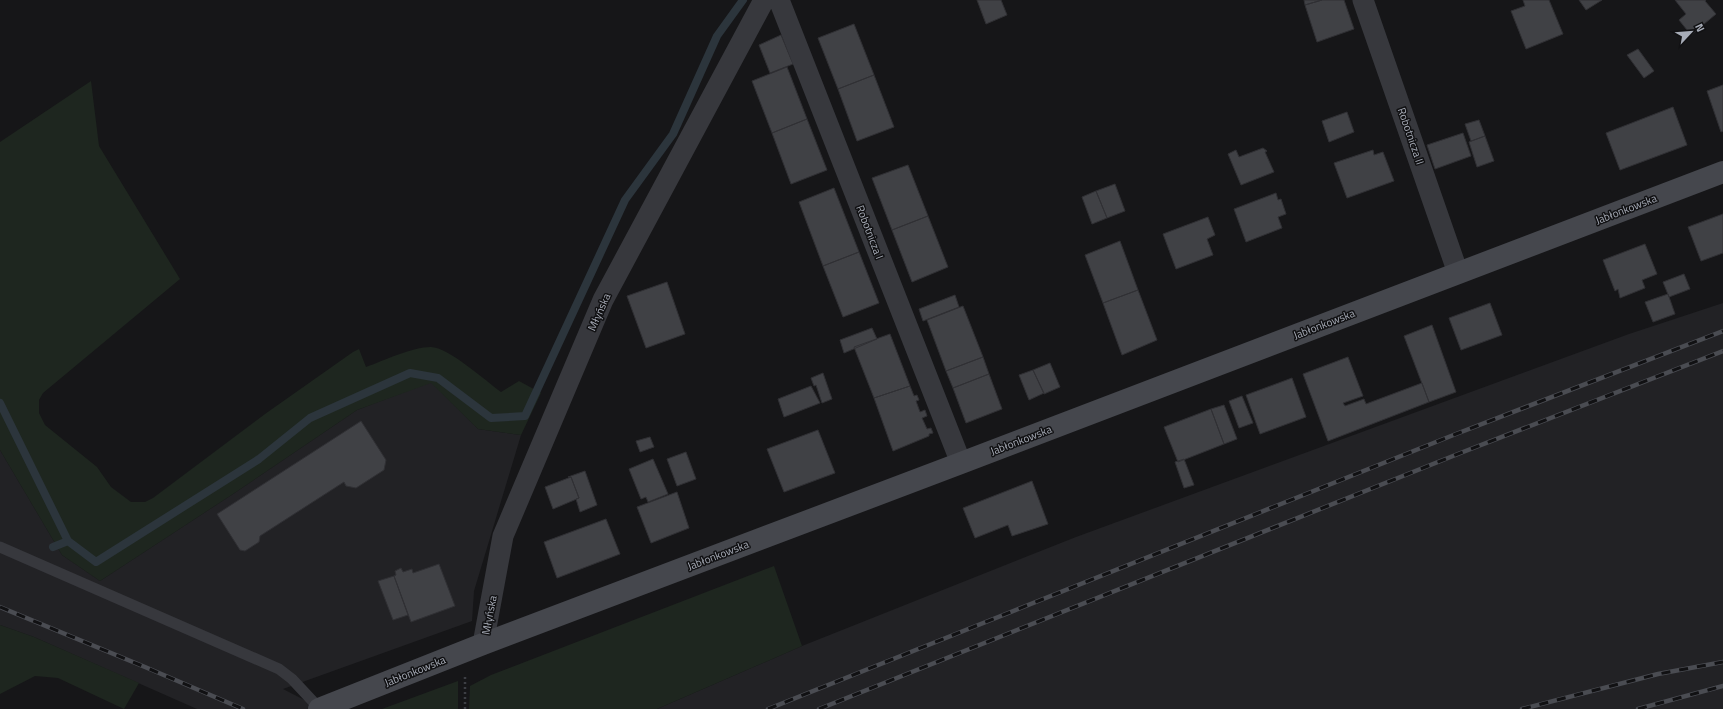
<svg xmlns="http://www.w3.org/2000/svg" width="1723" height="709" font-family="'Titillium Web',sans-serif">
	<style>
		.built { fill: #222225 }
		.green { fill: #1e261f }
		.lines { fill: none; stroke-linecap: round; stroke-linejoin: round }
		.stream { stroke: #2c353c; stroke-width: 8 }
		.building { fill: #404145; stroke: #303034 }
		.path { stroke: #3d3f44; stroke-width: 2.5; stroke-dasharray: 2 3; stroke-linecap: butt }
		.service { stroke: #37383d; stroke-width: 11 }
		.minor { stroke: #37383d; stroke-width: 21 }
		.secondary { stroke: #45474d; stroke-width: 22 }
		.rail-casing { stroke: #4a4c52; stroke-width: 4.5 }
		.rail { stroke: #111113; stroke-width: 3; stroke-dasharray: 9; stroke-linecap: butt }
		.labels { text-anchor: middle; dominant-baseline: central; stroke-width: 3; stroke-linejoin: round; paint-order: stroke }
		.street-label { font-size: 11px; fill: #a8adb8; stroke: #111113 }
	</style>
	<rect width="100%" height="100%" fill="#161618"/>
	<path class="built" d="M1723,303V709H657L802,646L1076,537L1629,334Z
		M431,382L478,429L521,435L474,591L472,621L283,689L322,709H197L34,637L0,625V450L62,555L100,581L233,494L357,410Z"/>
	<path class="green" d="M91,81L99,146L180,279L43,393L39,400V413L45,425L97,467L111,487L131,502H145L153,498L265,414L353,352L359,349L366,367C383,361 412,347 431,347C448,347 486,381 501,392L519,381L541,393L521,435L478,429L431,383L357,410L233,494L100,581L62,555L0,450V142Z
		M774,566L802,646L657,709H469L470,686L491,675Z
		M0,625L34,637L139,683L124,709L58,678L35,676L0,694Z
		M458,681V709H382Z"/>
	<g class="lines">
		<path class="stream" d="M0,403L68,541
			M53,547L68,541L96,562L259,459L310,418L410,373L438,378L491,418L525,416L625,200L673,134L717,36L743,0"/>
	</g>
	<path class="building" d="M977,0H1001L1007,15L986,24Z
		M1304,0H1322L1305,5Z
		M1322,0H1344L1354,29L1317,42L1305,5Z
		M1523,0H1549L1563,34L1526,49L1511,11L1525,6Z
		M1579,0H1602L1586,10Z
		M1675,0H1706L1705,1L1716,14L1691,35L1679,20L1686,14Z
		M854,24L874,75L838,89L818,38Z
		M781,35L793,64L770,73L759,45Z
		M1638,49L1654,71L1644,78L1627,55Z
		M787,67L807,119L772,133L752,81Z
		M874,75L894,127L857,141L838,89Z
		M1723,85V131L1721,132L1707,91Z
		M1673,107L1687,145L1620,170L1606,133Z
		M1347,112L1354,132L1329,142L1322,121Z
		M807,119L827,170L791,184L772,133Z
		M1479,120L1485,136L1471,141L1465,124Z
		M1463,133L1471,156L1435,169L1427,145Z
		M1485,136L1494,161L1477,167L1469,142Z
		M1263,148L1267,151L1265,152L1274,172L1241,185L1228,154L1236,150L1239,157Z
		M1373,150L1374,155L1383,152L1394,181L1347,198L1334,163Z
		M908,165L928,216L892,230L872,178Z
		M1115,184L1125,211L1107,218L1096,191Z
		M834,188L859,252L823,266L799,202Z
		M1096,191L1107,218L1092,224L1082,197Z
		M1276,193L1278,200L1281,199L1286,214L1278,217L1282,228L1246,242L1234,209Z
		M1723,214V253L1701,261L1688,227Z
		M928,216L948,267L912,282L892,230Z
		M1208,217L1215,235L1207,239L1213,255L1176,269L1163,234Z
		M1120,241L1138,290L1103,303L1085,255Z
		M1645,244L1657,274L1642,280L1645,288L1620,298L1618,289L1615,291L1603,260Z
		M859,252L879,303L843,317L823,266Z
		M1684,274L1690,289L1669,297L1663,282Z
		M667,282L685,334L646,348L627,296Z
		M1138,290L1157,340L1122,355L1103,303Z
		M1668,294L1675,314L1653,322L1645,302Z
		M955,295L959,307L923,321L919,309Z
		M1490,303L1502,335L1461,350L1449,318Z
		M963,306L983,357L946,371L927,320Z
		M1432,325L1456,392L1429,402L1404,336Z
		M872,328L877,339L844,353L840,340Z
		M890,334L910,386L874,398L854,347Z
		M983,357L989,374L953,388L946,371Z
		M1348,357L1363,396L1343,403L1345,406L1364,399L1366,404L1422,383L1429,402L1328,441L1303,374Z
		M1050,363L1060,387L1044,394L1033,370Z
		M1033,370L1044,393L1029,400L1019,375Z
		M823,373L832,399L822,403L816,385L814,386L811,378Z
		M989,374L1002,409L966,423L953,388Z
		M1292,378L1306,417L1260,434L1246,395Z
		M811,386L820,403L784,417L778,399Z
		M910,386L914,396L917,395L919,400L916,401L920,412L925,410L927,416L922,418L927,429L931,428L933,433L929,434V436L893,451L874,398Z
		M1242,396L1253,423L1239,428L1229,401Z
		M1224,405L1237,439L1224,444L1211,409Z
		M1211,409L1224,444L1178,462L1164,427Z
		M361,421L386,460L384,470L356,488L346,486L344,482L260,536L259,542L245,551L240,550L217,514Z
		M818,430L835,473L784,492L767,449Z
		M650,437L654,447L640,452L636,441Z
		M686,452L696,479L677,486L667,459Z
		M653,459L668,494L648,502L646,497L641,499L629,469Z
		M1184,459L1194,485L1184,488L1175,462Z
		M585,471L597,505L580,512L576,499L579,498L571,477H568Z
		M571,477L579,498L553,509L545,487Z
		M1032,481L1048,524L1012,536L1008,525L975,538L963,508Z
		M677,492L689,528L651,543L637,507Z
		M606,519L620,554L557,578L544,542Z
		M439,564L455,606L411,622L394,576L396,575L395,571L401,568L403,572L412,569L413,573Z
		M394,576L408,615L393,620L378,581Z"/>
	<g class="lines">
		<path class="path" d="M465,677V709"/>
		<path class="service" d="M0,547L279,669L292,679L320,709"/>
		<path class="minor" d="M779,0L961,463
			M1363,0L1458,273
			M483,644L503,536L603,300L764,0"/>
		<path class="secondary" d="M319,709L483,644L961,463L1723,172"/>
		<g class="rail-casing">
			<path id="rail" d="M0,607L145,667L243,709
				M768,709L1456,434L1723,331
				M819,709L1463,452L1723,351
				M1522,709L1658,674L1723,662
				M1638,709L1723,686"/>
		</g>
		<use href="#rail" class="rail"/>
	</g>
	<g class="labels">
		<g class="street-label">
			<text transform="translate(1411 136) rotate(71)">Robotnicza II</text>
			<text transform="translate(1626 209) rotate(-21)">Jabłonkowska</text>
			<text transform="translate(870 232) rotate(69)">Robotnicza I</text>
			<text transform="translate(599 312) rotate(-66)">Młyńska</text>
			<text transform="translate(1324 324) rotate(-21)">Jabłonkowska</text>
			<text transform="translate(1021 440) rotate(-21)">Jabłonkowska</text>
			<text transform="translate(718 555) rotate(-21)">Jabłonkowska</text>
			<text transform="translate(489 615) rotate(-79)">Młyńska</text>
			<text transform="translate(415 671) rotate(-22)">Jabłonkowska</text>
		</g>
	</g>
	<g transform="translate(1691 32) rotate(64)" stroke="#111113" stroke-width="3" paint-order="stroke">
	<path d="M0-3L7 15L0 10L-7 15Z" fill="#a8adb8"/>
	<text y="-6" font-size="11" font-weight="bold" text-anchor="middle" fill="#a8adb8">N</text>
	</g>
</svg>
